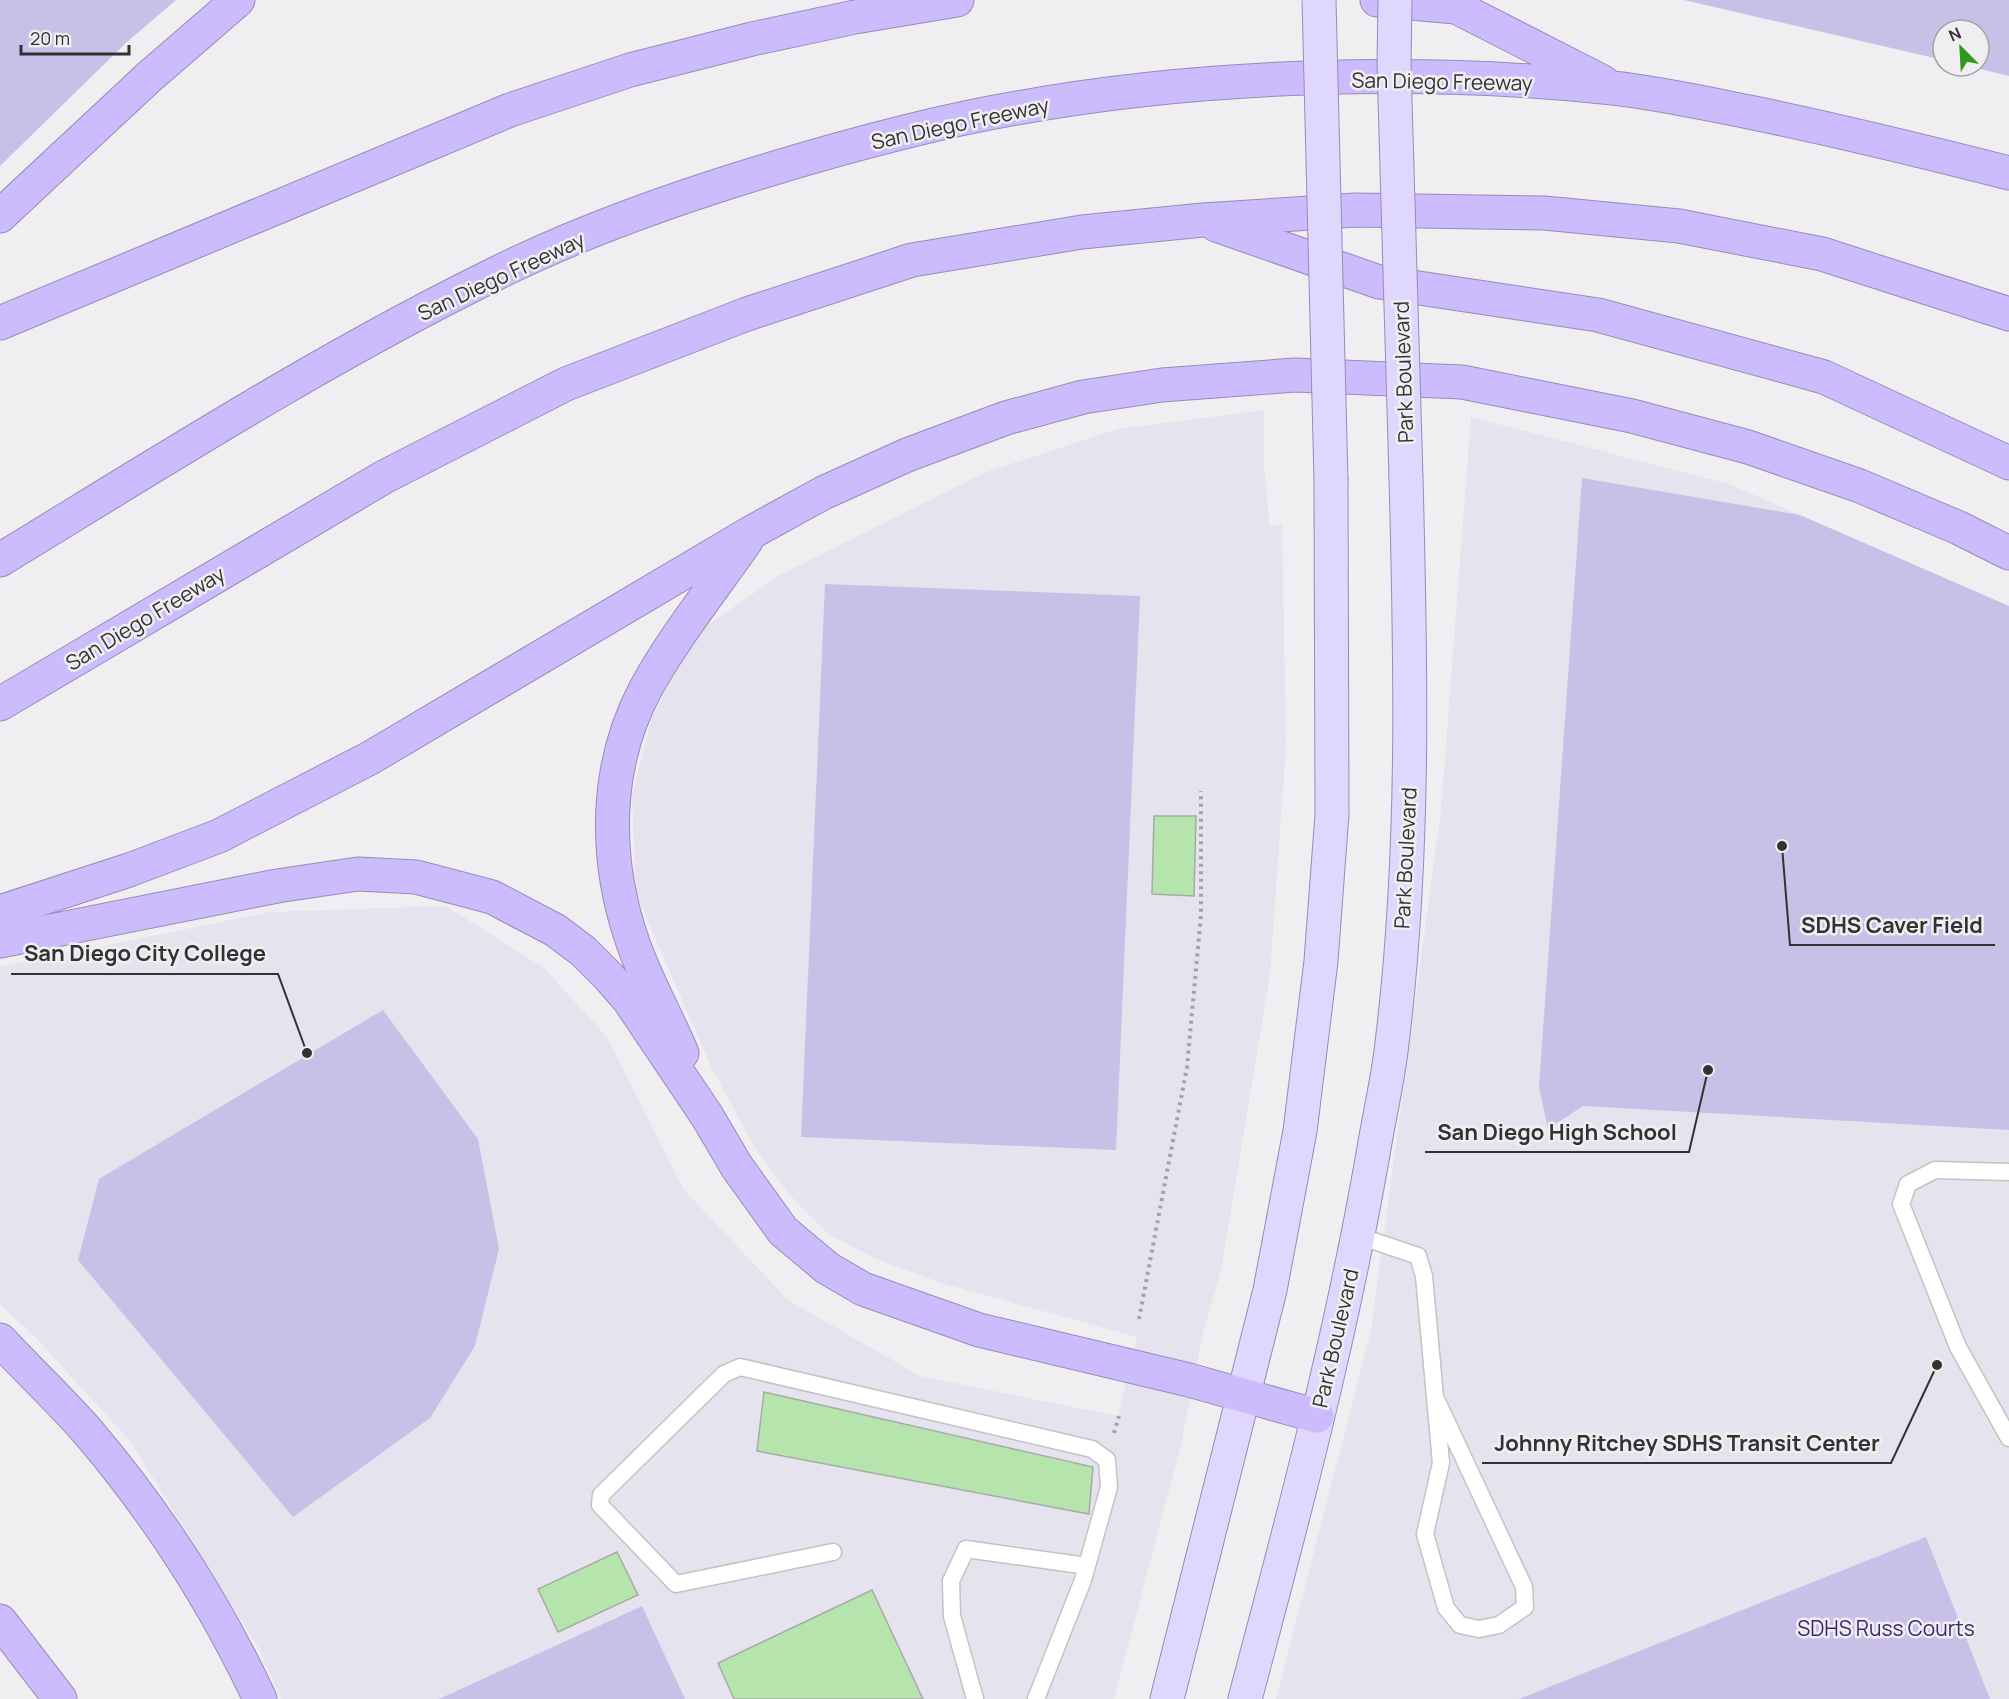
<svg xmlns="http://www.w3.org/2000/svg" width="2009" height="1699" font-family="Manrope,sans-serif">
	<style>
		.built { fill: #e5e3ee }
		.green { fill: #c9c0e8 }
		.building { fill: #b5e5ac; stroke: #a8aaa7; stroke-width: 1.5 }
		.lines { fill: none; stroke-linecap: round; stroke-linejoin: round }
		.lane-casing { stroke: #c3c3c6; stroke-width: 19 }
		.primary-casing { stroke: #968cb6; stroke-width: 35 }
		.highway-casing { stroke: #968cb6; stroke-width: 35 }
		.path { stroke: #a3a3a6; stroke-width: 4; stroke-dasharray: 3 4.5; stroke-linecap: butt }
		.lane { stroke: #fff; stroke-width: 16 }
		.primary { stroke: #e0d7fe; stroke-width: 33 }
		.highway { stroke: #ccbcfd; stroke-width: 33 }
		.primary-bridge-casing { stroke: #968cb6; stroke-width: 35; stroke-linecap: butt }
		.primary-bridge { stroke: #e0d7fe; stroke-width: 33 }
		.labels { text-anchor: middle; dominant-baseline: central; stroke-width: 5; stroke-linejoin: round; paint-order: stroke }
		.street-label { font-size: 21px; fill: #323233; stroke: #efeff2 }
		.park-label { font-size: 21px; fill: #3f256f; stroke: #efeff2 }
		.leader { fill: none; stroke: #323233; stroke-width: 2 }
		.callout-dot { fill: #323233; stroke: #efeff2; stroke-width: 2 }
		.callout-label { font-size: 22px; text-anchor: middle; font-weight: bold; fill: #323233; stroke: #efeff2; stroke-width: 5; stroke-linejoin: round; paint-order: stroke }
	</style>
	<rect width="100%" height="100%" fill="#efeff2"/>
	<path class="built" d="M1264,410V464L1270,526L1282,524L1286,746L1270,974L1221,1270L1203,1333L1181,1445L1114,1699H281L259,1649L130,1441L36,1338L0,1304V967L270,912L446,906L544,968L607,1037L684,1190L788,1300L920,1376L1118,1416L1137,1337L941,1283L874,1258L828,1234L787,1192L754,1146L712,1069L636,894L632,797L651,720L692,636L780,575L986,472L1118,429Z
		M1471,417L1729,484L2009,606V1699H1276L1371,1330L1441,810Z"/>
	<path class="green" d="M0,0H176L127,42L0,166Z
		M1684,0H2009V76L1968,66H1979V30H1943V60Z
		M1582,478L1800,515L2009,606V1130L1583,1106L1548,1129L1539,1087Z
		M825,584L1140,596L1116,1150L801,1137Z
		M383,1010L478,1139L499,1249L475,1346L430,1418L293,1517L78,1260L99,1179Z
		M1926,1537L1990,1699H1519Z
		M642,1606L685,1699H439Z"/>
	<path class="building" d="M1154,816H1196L1194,896L1152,894Z
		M764,1392L1093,1467L1089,1514L757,1451Z
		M617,1552L638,1595L558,1632L538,1589Z
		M872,1590L923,1699H734L718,1663Z"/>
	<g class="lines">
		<g class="lane-casing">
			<path id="lane" d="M2009,1172L1935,1170L1908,1184L1901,1204L1958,1347L2009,1438
				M1359,1236L1418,1256L1424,1276L1441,1463L1425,1534L1446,1608L1460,1625L1479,1629L1499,1625L1525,1607L1524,1587L1435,1397
				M833,1552L676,1584L600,1505L601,1495L724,1374L740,1367L1092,1449L1107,1460L1109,1487L1083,1580L1036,1699
				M975,1699L952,1616L951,1581L966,1549L1087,1566"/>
		</g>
		<g class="primary-casing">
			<path id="primary" d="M1167,1699L1270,1290L1300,1131L1321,961L1332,814L1331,481
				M1245,1699C1293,1519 1341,1338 1373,1154C1379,1117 1388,1080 1392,1043C1415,855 1411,667 1406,478"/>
		</g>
		<g class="highway-casing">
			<path id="highway" d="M1377,0L1456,7L1603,82
				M0,216L149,77L238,0
				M1216,225L1379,282L1598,315L1824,377L2009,463
				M0,323L510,110L630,70L752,39L855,17L957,0
				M0,560C164,460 327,356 499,272C582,231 670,200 758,173C843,147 929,123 1017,108C1204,74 1424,68 1613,88C1658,93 1704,103 1749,112C1837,130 1923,151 2009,173
				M0,704L384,477L566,384L747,314L912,260L1082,232L1203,220L1356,210L1544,213L1679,226L1822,254L2009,314
				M0,912L129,870L219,836L370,758L752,532L823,493L907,455L1006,418L1083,397L1162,385L1295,375L1462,382L1632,416L1748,447L1860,486L1959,528L2009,553
				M0,941L277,886L358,874L416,877L492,897L555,930L583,951L609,977L629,1000L707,1116L737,1167L783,1231L827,1268L863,1289L979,1330L1189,1380L1317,1416
				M682,1053C666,1015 645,979 632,940C604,858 604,766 646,688C672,640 714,587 746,541
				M0,1340C29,1371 60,1400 88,1432C157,1513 215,1603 260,1699
				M0,1621L60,1699"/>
		</g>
		<path class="path" d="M1139,1319L1187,1067L1201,915V791
			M1114,1433L1119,1416"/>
		<use href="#lane" class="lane"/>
		<use href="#primary" class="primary"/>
		<use href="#highway" class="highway"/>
		<g class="primary-bridge-casing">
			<path id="primary-bridge" d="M1319,0L1331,481
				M1395,0L1394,65L1406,478"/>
		</g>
		<use href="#primary-bridge" class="primary-bridge"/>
	</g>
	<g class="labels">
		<g class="street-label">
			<text transform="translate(1442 81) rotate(1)">San Diego Freeway</text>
			<text transform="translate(960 123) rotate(-12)">San Diego Freeway</text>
			<text transform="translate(501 276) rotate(-25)">San Diego Freeway</text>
			<text transform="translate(1403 372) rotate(-92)">Park Boulevard</text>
			<text transform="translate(145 618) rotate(-31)">San Diego Freeway</text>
			<text transform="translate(1405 858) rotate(-87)">Park Boulevard</text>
			<text transform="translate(1335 1338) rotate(-77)">Park Boulevard</text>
		</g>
		<g class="park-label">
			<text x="1886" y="1628">SDHS Russ Courts</text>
		</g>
	</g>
	<path class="leader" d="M1782 846L1790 945H1995M307 1053L278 974H11M1708 1070L1689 1152H1425M1937 1365L1891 1463H1482"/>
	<g class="callout-dot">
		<circle cx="1782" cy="846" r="6"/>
		<circle cx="307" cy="1053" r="6"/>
		<circle cx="1708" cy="1070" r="6"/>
		<circle cx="1937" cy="1365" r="6"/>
	</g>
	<g class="callout-label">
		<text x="1892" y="933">SDHS Caver Field</text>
		<text x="145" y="961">San Diego City College</text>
		<text x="1557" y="1140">San Diego High School</text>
		<text x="1687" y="1451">Johnny Ritchey SDHS Transit Center</text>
	</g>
	<g transform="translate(1961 48) rotate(336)"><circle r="28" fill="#efeff2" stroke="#a3a3a6" stroke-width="1.5"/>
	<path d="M0-4.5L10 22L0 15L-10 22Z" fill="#32971e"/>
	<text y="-9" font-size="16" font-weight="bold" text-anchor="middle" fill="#323233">N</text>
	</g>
	<path d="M21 45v9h108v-9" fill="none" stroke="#323233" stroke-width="3"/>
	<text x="30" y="45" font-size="18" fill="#323233" stroke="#efeff2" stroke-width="4.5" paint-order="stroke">20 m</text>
</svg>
